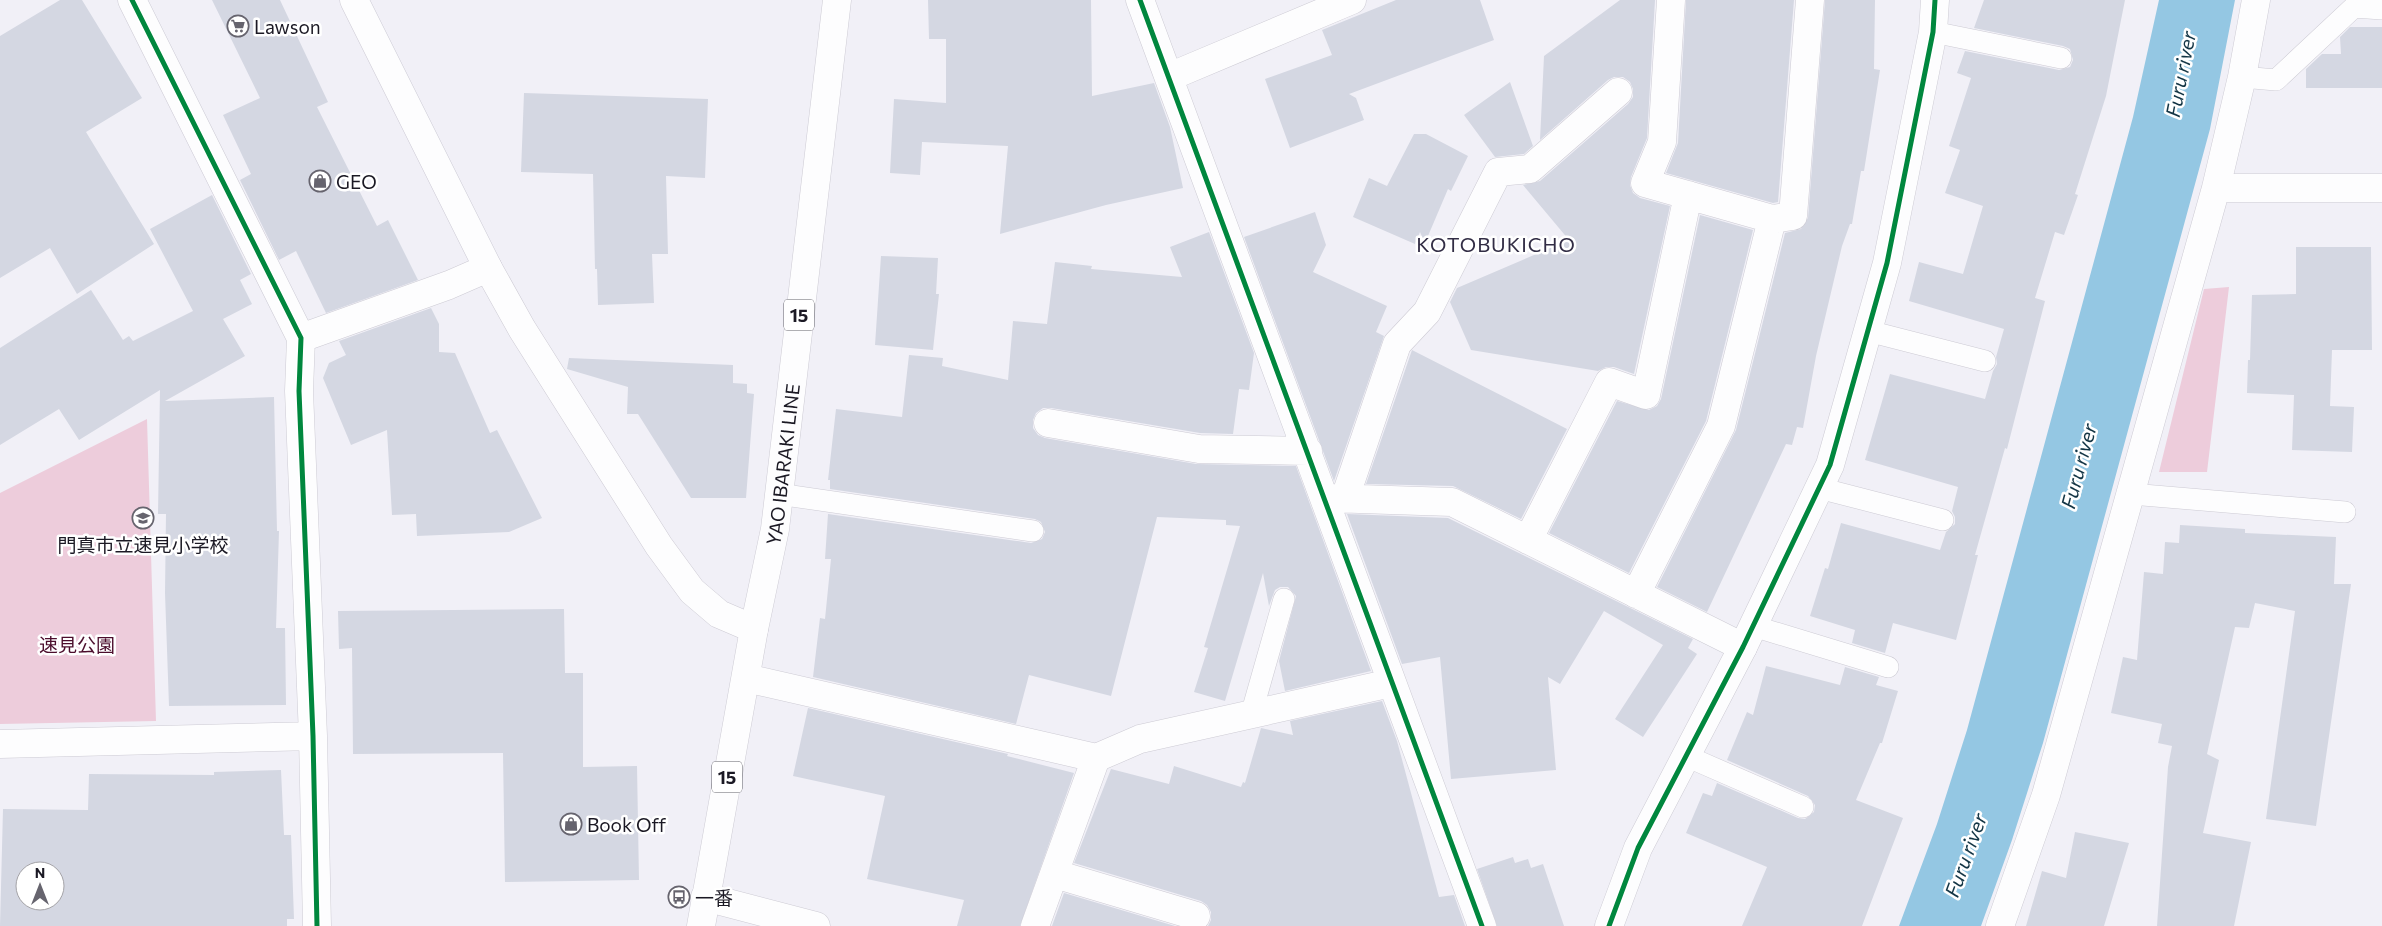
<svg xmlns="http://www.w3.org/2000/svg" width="2382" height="926" font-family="Commissioner,'Noto Sans JP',sans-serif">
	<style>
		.green { fill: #edccdb }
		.water { fill: #94c7e3 }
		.building { fill: #d4d7e2; fill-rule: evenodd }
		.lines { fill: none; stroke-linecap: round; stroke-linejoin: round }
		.service-casing { stroke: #cdcbd4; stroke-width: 22 }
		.minor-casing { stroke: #cdcbd4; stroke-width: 29 }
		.tertiary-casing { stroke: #cdcbd4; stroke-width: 29 }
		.primary-casing { stroke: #cdcbd4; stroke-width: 29 }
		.service { stroke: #fdfdfe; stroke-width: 21 }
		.minor { stroke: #fdfdfe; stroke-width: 28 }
		.tertiary { stroke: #fdfdfe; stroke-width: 28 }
		.primary { stroke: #fdfdfe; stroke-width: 28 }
		.cycleway-casing { stroke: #fff; stroke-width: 8 }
		.cycleway { stroke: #00873e; stroke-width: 5 }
		.labels { text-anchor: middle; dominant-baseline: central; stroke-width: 5; stroke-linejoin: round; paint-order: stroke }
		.shield { fill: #fff; stroke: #5f5e66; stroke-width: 1 }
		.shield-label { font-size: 18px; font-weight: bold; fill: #1b1924 }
		.poi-label { font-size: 19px; fill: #1b1924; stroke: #fff; text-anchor: start }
		.street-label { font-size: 19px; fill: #1b1924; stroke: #fff }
		.park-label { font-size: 19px; fill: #4b0d2c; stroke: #fff }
		.water-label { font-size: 20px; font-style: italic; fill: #133545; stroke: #fff }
		.neighbourhood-label { font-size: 20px; letter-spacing: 1px; fill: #322d45; stroke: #fff }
	</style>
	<rect width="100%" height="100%" fill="#f1f0f7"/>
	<path class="green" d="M2229,287L2207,472H2159L2204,289Z
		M147,419L156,721L0,724V493Z"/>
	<path class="water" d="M2159,0H2235L2210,129L2043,743L2012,840L1981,926H1899L1937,824L1967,730L2133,117Z"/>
	<path class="building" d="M60,0H82L142,98L86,132L154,244L77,294L50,248L0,278V36Z
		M212,0H280L328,102L317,107L377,226L388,220L418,280L326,313L296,251L279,260L240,180L251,174L223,115L260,98Z
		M928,0H1091L1092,96L1154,83L1170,127L1183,188L1106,205L1000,234L1008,146L922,142L920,175L890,173L894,99L946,103V39H929Z
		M1396,0H1480L1494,40L1349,94L1356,98L1364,120L1290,148L1265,79L1332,55L1322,30Z
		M1620,0H1655L1647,138L1631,177L1630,185L1633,193L1640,198L1670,206L1634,374L1614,367H1606L1598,371L1471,350L1450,302L1457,288L1569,240L1523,185L1540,181L1628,104L1633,97V89L1630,82L1623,77H1614L1608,80L1540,140L1544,56Z
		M1686,0H1794L1778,202L1773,203L1666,173L1678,143Z
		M1825,0H1875L1874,69L1880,70L1864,171H1861L1852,224H1850L1842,246L1816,356L1803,428L1797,427L1792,445L1786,444L1707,612L1657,587L1736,430L1785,233L1801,229L1808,218Z
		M1984,0H2125L2106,96L2075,194L2078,195L2064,235L2055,232L2035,298L2045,301L2007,449L2005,448L1975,555H1978L1956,640L1893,623L1885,653L1852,643L1855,630L1810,616L1825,568L1828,569L1841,523L1940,550L1946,532L1955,524V517L1952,511L1958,487L1865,460L1890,374L1985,399L1993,371L1997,364L1996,357L2004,329L1909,301L1919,262L1963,274L1983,206L1945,193L1960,150L1949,146L1971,78L1957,73L1965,51L2059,70L2070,67L2073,60L2070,49L2063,46L1974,28Z
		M2350,27H2382V88H2306V69L2322,54H2341L2340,37Z
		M1510,82L1533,146L1524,154L1495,157L1464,115Z
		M524,93L708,99L705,178L666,176L668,254H652L654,303L598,305L597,269H595L593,174L521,172Z
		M1414,134H1426L1468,156L1451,191L1448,189L1425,243L1420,232L1415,244L1353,217L1369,178L1387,186Z
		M212,195L251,274L240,280L252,304L223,319L245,356L165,401L274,397L277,531H279L276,628H285L286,705L169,706L165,593L166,514H158L160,390L79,440L59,409L0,445V348L91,290L123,340L129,336L133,341L193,311L150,229Z
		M1315,212L1326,245L1313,272L1387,306L1376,332L1384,336L1334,481L1244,237Z
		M1700,215L1753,230L1706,421L1629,573L1549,533L1617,401L1649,410L1657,406L1661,399Z
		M1209,232L1254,353L1249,390L1239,389L1233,434L1200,433L1051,408H1043L1036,413L1033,420V428L1038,435L1045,438L1196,464L1296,466L1371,671L1285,691L1279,661L1296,596L1288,587H1280L1275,590L1269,606L1263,573L1225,701L1194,692L1208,648L1204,647L1240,526L1226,525V520L1157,517L1111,696L1029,675L1016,724L813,677L820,618L825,619L831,559H825L828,514L1031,543L1042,539L1045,532L1041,522L1035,519L830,489V480H828L836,409L902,417L909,355L943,358L942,366L1008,380L1013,321L1047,324L1055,262L1092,266L1091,269L1182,277L1170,247Z
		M2296,247H2371L2372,350H2332L2330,406L2354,407L2352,452L2292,450L2294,395L2247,393L2248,360H2250L2252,295L2296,294Z
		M881,256L938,258L936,294H939L933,350L875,345Z
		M431,308L439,324V352L455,353L490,433L497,430L542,518L509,532L417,536L416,514L392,515L387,430L351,445L323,378L329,363L346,355L339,341Z
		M1412,350L1567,429L1521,519L1453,486L1366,484Z
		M569,358L733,365V383L747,384V393L754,394L746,498H691L638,414H627L628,387L567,369Z
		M1347,514L1448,518L1693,639L1688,648L1697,654L1643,737L1615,719L1663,645L1604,611L1560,684L1548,677L1556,770L1451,779L1440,657L1402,664Z
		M2180,525L2245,529V533L2336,537L2334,584H2351L2316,826L2266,819L2295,611L2255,603L2249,628L2235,627L2207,754L2219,760L2203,833L2251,842L2234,926H2157L2168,767L2172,746L2158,743L2162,724L2111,713L2123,657L2137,660L2144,572L2163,574L2165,542L2179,543Z
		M564,609L565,673H583V767L637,766L639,880L505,882L503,753L353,754L352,648L339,649L338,611Z
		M1766,666L1840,685L1845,667L1879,677L1876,685L1898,691L1882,743H1880L1856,800L1903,818L1862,926H1742L1767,867L1686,833L1703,793L1712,796L1717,783L1798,818L1805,819L1814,812L1815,805L1808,796L1727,760L1747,712L1753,715Z
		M1382,701L1397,741L1439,897L1454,895L1465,926H1208L1211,920V912L1207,905L1201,901L1074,863L1111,769L1169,784L1174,766L1241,787L1243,782L1245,783L1261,728L1293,735L1290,721Z
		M808,708L1008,754L1007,756L1074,773L1020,926H957L964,900L867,879L885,796L793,776Z
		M281,770L284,835H291L294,919H287V926H0L3,809L88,810L89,774L214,775V772ZM25,871H55V901H25Z
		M2075,832L2129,843L2104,926H2026L2042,871L2066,878Z
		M1513,857L1515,863L1528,859L1531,868L1543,864L1564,926H1497L1477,869Z
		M1064,893L1175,926H1052Z"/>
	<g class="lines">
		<g class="service-casing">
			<path id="service" d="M1933,32L2061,58
				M2242,77L2276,80L2354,7L2382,9
				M1868,331L1985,361
				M1819,488L1943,520
				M778,494L1033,531
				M2131,494L2345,512
				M1753,626L1888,667
				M1251,715L1284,599
				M1686,756L1803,807"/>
		</g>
		<g class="minor-casing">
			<path id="minor" d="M132,0L301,338L299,391L313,736L317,926
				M1140,0L1482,926
				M1671,0L1662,142L1645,183L1772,219L1793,216L1810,0
				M1169,77L1352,0
				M2216,188H2382
				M301,338L449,285L488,268
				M1048,423L1199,449L1308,451
				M1329,498L1452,502L1743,647
				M1345,498L1397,344L1427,312L1498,172L1530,169L1618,92
				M1528,540L1609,382L1646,395L1688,195
				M1636,594L1721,426L1772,219
				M746,678L1096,758L1140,739L1391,683
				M0,744L313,736
				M1055,874L1196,916
				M705,897L816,926
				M1035,926L1096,758
				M2000,926L2046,795L2216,188L2242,77L2256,0"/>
		</g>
		<g class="tertiary-casing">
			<path id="tertiary" d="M354,0L488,268L522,329L659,546L692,591L719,614L754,629
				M1609,926L1638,848L1743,647L1830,465L1887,263L1933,32L1935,0"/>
		</g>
		<g class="primary-casing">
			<g id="primary">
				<path id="s1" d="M701,926L754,629L775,529L837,0"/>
			</g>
		</g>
		<use href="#service" class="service"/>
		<use href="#minor" class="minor"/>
		<use href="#tertiary" class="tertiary"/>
		<use href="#primary" class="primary"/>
		<g class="cycleway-casing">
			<path id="cycleway" d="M132,0L301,338L299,391L313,736L317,926
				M1140,0L1482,926
				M1609,926L1638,848L1743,647L1830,465L1887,263L1933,32L1935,0"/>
		</g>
		<use href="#cycleway" class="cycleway"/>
	</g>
	<defs>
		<g id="supermarket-ring" transform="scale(1.125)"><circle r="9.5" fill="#fff" stroke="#66646e" stroke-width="1.5"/><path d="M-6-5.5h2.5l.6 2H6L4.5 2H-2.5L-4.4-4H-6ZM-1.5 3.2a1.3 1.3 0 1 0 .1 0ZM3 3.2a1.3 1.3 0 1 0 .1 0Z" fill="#66646e"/></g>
		<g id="shop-ring" transform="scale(1.125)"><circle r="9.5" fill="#fff" stroke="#66646e" stroke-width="1.5"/><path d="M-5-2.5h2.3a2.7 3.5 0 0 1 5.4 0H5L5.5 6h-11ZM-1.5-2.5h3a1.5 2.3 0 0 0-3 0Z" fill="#66646e"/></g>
		<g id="school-ring" transform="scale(1.125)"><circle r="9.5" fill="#fff" stroke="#66646e" stroke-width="1.5"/><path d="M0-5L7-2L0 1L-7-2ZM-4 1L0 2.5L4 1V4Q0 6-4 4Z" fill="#66646e"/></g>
		<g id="bus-ring" transform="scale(1.125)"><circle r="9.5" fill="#fff" stroke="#66646e" stroke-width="1.5"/><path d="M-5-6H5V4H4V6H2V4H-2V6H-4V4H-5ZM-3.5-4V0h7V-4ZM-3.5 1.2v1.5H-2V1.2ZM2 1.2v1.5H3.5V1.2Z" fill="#66646e"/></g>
	</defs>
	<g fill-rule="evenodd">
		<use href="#supermarket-ring" x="238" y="26"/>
		<use href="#shop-ring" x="320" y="181"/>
		<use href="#school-ring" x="143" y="518"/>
		<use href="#shop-ring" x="571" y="824"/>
		<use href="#bus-ring" x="679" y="897"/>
	</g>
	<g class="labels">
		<g class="shield">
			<rect x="784" y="299.5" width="30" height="31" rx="4"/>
			<rect x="712" y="761.5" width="30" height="31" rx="4"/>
		</g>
		<g class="shield-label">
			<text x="799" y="315">15</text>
			<text x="727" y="777">15</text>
		</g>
		<g class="poi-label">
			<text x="254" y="26">Lawson</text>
			<text x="336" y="181">GEO</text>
			<text x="143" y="544" text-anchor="middle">門真市立速見小学校</text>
			<text x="587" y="824">Book Off</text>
			<text x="695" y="897">一番</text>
		</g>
		<g class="street-label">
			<text stroke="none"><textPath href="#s1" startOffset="469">YAO IBARAKI LINE</textPath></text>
		</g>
		<g class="park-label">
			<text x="77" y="644">速見公園</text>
		</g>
		<g class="water-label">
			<text transform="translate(2180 74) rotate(-79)">Furu river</text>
			<text transform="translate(2078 466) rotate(-75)">Furu river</text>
			<text transform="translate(1965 855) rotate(-70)">Furu river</text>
		</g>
		<g class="neighbourhood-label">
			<text x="1496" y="244">KOTOBUKICHO</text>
		</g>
	</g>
	<g transform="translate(40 886)"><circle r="24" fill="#ffffff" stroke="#a4a3a7"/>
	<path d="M0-4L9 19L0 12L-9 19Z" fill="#66646e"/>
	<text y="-8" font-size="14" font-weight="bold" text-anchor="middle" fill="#1b1924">N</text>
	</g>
</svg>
